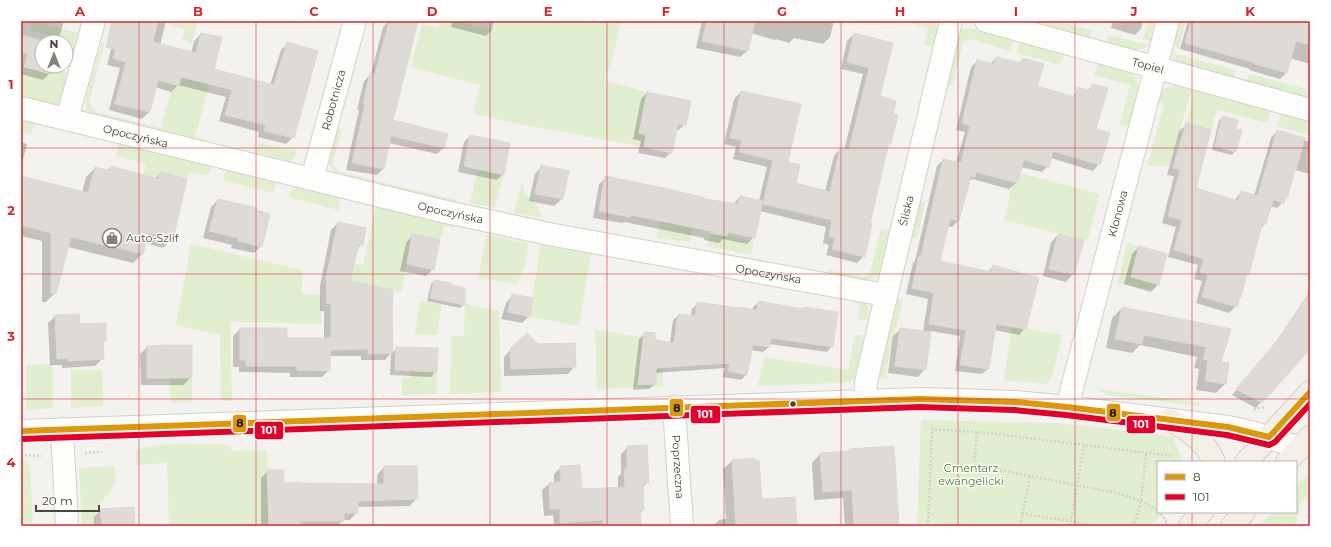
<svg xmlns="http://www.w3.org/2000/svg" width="1331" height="547" font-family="Montserrat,sans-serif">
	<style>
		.green { fill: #e1eecf }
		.shadow { fill: #0003 }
		.building { fill: #dedbd6; stroke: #dcd9d4 }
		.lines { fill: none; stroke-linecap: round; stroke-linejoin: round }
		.minor-casing { stroke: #d2d0cb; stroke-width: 24 }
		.tertiary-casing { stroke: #d2d0cb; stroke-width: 24 }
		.primary-casing { stroke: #d6cebb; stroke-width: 24 }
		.path { stroke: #d3d2cc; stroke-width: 2.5; stroke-dasharray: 2 2; stroke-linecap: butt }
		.minor { stroke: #fdfdfc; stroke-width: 22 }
		.tertiary { stroke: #fdfdfc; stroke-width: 22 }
		.primary { stroke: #f2efe6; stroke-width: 22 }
		.bus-1-casing { stroke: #fff; stroke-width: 9 }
		.bus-2-casing { stroke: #fff; stroke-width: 9 }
		.bus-1 { stroke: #dd9709; stroke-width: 6 }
		.bus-2 { stroke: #e4002b; stroke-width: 6 }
		.grid { fill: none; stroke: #d62828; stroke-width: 1; stroke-opacity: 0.55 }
		.bus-dot { fill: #4b4439; stroke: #fff; stroke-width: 1.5 }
		.labels { text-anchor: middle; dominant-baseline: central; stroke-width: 3; stroke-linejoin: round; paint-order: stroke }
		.street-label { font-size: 11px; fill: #4b4439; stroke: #fff }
		.poi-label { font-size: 11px; fill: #4b4439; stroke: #fff; text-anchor: start }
		.park-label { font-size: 11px; fill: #4a7f2a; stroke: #fff }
		.line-badge { stroke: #fff; stroke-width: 1.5 }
		.badge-label { font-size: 11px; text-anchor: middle; font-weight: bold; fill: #fff }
		.pale-badge-label { font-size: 11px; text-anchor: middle; font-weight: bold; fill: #111 }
		.neatline { fill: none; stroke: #d62828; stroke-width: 1.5 }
		.grid-label { font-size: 13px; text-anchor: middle; font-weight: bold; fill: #d62828 }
	</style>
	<rect width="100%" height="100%" fill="#f4f2ee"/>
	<path class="green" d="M33,21L78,33L70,62L66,61V42H61L62,38L30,30Z
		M171,21H198L192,43L182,40L185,29L170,25Z
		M440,21H457L492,30L495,21H622L606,81L654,94L649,118L642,117L639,133L646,135L644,147L535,127L473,114L480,85L411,67L422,24L438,28Z
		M902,21H934L938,29L935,48L924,45L928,28Z
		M1023,21H1058L1092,30L1090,39Z
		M1148,21H1155L1150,41L1143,39Z
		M1178,21H1186L1179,48L1171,45Z
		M963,29H973L1013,40L1010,51L971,39L963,42L952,86L943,84L958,32Z
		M1108,35L1148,45C1138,56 1118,46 1106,43Z
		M102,41L105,42L89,102L96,112L161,128L173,84L179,86L181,77L209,84L195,137L209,141L208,144L88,114L86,108V97Z
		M1020,42L1064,53L1060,65L1017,53Z
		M1172,53L1236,70L1234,77L1177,61L1173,57Z
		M1098,63C1107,66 1119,67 1128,72C1148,81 1134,111 1130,127L1120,124L1130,85L1094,75Z
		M24,67L52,69L67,73V75L72,77L61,102L50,106L21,100V78Z
		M1249,74L1310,90V99L1247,81Z
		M1173,86H1179L1192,89L1169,166H1147L1164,104L1157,102C1161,91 1161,88 1173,86Z
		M1194,90L1271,110L1267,123L1217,110L1211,130L1186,123L1192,103H1190Z
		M1281,113L1310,122V136L1277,126Z
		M21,119L35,122L31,135L21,132Z
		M338,128L342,129L332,164L340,172L457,200V204L337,175L332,170L329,163Z
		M259,143L297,151L293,162L256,153Z
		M119,144L211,166L208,176L189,172L187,179L160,172L153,200L133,209L146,164L116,156Z
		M478,169L504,175L495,208L470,203Z
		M226,170L277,181L273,193L223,180Z
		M1020,173L1100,194L1087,241L1004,220L1013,182L1017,183Z
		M522,181C524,200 542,202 541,218L514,212Z
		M293,185L341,196L338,210L289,197Z
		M917,200L925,202L917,239L908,237Z
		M372,201L456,222L455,228L444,226L440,240L412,235L401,292L338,278L342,262L363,265L376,207L370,205Z
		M660,221L693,228L689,242L656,238Z
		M881,229L891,232L882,270C870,289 845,277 827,273L828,270L864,277L870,274Z
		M710,233L754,241L751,255L707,246Z
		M487,235L528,243C528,259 524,271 516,284L478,277Z
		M1127,242L1139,246L1131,277L1159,285L1153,290L1118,284Z
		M191,244L302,270V294L321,295L322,324L230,322L232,401H221L220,335L176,325Z
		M540,245L591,254L579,326L530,317Z
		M895,298L903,299L885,375L888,378L876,379Z
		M854,299C868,301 869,306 868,320L858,319L860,306Z
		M420,301L442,304L437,335L415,334Z
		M465,304L499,311L501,392L450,394L451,336H464Z
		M1012,326L1062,335L1053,374L1047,384L1004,380Z
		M595,329L644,338L663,354V387L597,389Z
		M855,334L865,336L858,369L854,380L841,383L758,386L764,357L848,370Z
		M53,364V408L26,410V365Z
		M71,370H102L103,406L71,408Z
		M410,371L437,372V394L402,395V378H409Z
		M170,378H192V402L171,403Z
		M1097,389L1201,403V406L1148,400L1108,395Z
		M921,420L1057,423L1134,431L1175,437L1174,440L1183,462H1158V512H1164L1152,526H917Z
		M223,444L229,446L232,451L267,450L269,526H169L167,463L136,465V450C162,442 195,444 223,444Z
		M21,461H25L28,463L30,469L33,523H21Z
		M115,466V481L110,492L98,505L95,517L96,526H82L79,468Z
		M1307,475H1310V493L1301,502L1295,526L1281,523L1280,526H1260L1272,512H1296V485Z"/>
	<path class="shadow" d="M21,21H64L58,42H42V66H52L50,73L43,80L21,74Z
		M123,21H166L160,45L191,53L194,41L201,34L212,69L270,85L281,50L288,43L293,137L286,144L258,137L259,132L219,121L226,97L178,85L171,92L155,87L149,112L142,119L109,110L120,68L107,65L112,46Z
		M389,21H392V121L447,134L443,148L437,154L389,143L383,169L377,175L346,170L359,110H357L364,81L371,74L383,27Z
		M452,21H494L492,30L486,36L451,27Z
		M702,21H834L830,37L823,44L794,38L789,43L776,39L775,40L751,33L747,51L740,57L696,48Z
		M1113,21H1143L1141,29L1135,35L1111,28Z
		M1188,21L1310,22V64L1290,58L1286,73L1280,79L1249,70L1250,69L1180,49Z
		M854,34L892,44L879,97L892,115L891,142L887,146L869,224L864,256L857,263L826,255L829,245L823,243L826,227L760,211L754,237L747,244L723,239L719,243L704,240V238L624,222L622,223L593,218L599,184L606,178L704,199L733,204L740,197L759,201L767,167L733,159L736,147L724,144L734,99L741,92L787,163L795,184L825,191L834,156L840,149L844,150L863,74L841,69L847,41Z
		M996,58L1019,63L1023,59L1036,87L1072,97L1079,89L1087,91L1093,85L1094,130L1099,164L1093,171L1051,158L1048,166L1042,172L1021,167L1016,183L1009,189L972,179L968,183L958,221L952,227L947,226L939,262L987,272L993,267L1025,328L1019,335L994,330L989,368L982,374L955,371L960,336L930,331L925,369L918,377L888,373L893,336L901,329L923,332L928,299L906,294L913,263L915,261L937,166L943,160L956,163L965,132L956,130L971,67L977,61L990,64Z
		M647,93L685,124L679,130H676L671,152L665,158L638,153L641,141L633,139L641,99Z
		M1223,117L1235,151L1232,155L1212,150L1219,120Z
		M1186,125L1195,189L1234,201L1241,192L1254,196L1271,138L1277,131L1310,142V174L1295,170L1293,172L1287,195L1284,198L1283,202L1277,208L1270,206L1265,224L1260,229L1236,306L1229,313L1196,303L1202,281L1194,279L1198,265L1168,257L1176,227L1162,223L1174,176L1167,175L1179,131Z
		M470,136L503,174L497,180L458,172L464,142Z
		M21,142L27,144L21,168Z
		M542,166L562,199L554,206L529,201L535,174Z
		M111,167L155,179L160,173L186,179L172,239L163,248L145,243L142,254L133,263L68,247L55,293L46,302H42V241L21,236V177L82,193L86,177L95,168L107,171Z
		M218,200L261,246L254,253L231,248L232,245L203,238L211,207Z
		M338,223L362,244L356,250L349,282L391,308L392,353L397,348L436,371L431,377L390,375L391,353L385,360H361V356H330L329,370L322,377H290V373L239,372V367H233V336L240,329H286V339H324V311H320V286L331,230Z
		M413,235L433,269L426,276L400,271L406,243Z
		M1058,235L1073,274L1066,282L1043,276L1051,242Z
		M1139,247L1158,284L1151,292L1124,284L1132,254Z
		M434,281L464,304L460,308L427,301L431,284Z
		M1310,291V332L1288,324Z
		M513,295L529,316L522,323L501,319L506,303Z
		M759,302L832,346L827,352L769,344V347L763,352L751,350L747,374L741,380L723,377L725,368L655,373V384L649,389L633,390L639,339L645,333L654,340L670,343L673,320L679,315L691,316L692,309L698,303L753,310V307Z
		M1122,308L1229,329L1220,363L1225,384L1216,393L1196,390L1199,369L1194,368L1197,357L1140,345L1132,353L1106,348L1112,318Z
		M55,316L79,325L105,341L102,344V359L95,366L62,368V365H50L48,323Z
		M1281,335L1307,350L1256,408L1232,395L1259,364Z
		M147,347L191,377L184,385H141L140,354Z
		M511,349L575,366L568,374L504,376V357Z
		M628,447L648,482L642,488L643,510L639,514L640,526H554L553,515L544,516L542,490L549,484L554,483V474L561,467L581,490L618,488V477L621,474V454Z
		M849,450L898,526H845L843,498L814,500L812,463L820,454L847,452Z
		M732,461L761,500L796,526H713L719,520L726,519L723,469Z
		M384,467H416L417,498L410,506L357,507V512L350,520H343L337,526H261V478L268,471L283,484L377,485V475Z
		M101,510L134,526H94V517Z"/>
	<path class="building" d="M112,21H158L153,42L196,53L201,33L222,37L214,69L274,85L287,42L318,51L294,138L264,131L266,125L225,115L232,90L181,77L179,86L158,80L150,112L115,104L126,62L113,58L116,50L106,47Z
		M389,21H418L393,120L448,134L444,148L391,136L384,169L352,163L365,104L363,103L370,73L375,74Z
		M707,21H755L748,51L702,41Z
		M1191,21H1310V45L1296,41L1287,73L1255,64V63L1185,43Z
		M854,33L893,43L880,96L896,101L893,114L898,115L891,143L889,142L870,223L872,224L865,257L832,249L835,238L829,236L832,220L763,204L773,160L739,152L742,140L730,138L741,91L801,104L788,162L800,165L796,183L830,192L840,148L849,150L869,68L847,62Z
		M21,35L47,42H42V66H53L51,74L24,67L28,54L21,52Z
		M996,57L1021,63L1023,58L1044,64L1037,86L1075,97L1078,87L1090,91L1093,84L1108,88L1096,129L1110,133L1100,165L1053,151L1049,167L1024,160L1017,183L976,172L975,177L971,176L959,221L950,219L940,261L991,272L993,265L1039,278L1026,329L996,324L989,369L960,365L966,330L929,324L934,293L912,288L919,256H921L943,159L961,163L970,126L962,123L977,60L994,64Z
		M647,92L691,101L686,125L678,124L672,153L644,147L646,135L639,133Z
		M1222,116L1238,120L1236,129L1242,130L1236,152L1215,146Z
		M1186,123L1211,130L1196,188L1238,201L1241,191L1273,200L1266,224H1262L1249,274L1247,273L1241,297H1240L1237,307L1202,297L1208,275L1200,272L1204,259L1174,250L1182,220L1168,216L1180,170L1173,168Z
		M1277,130L1305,138L1296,170L1295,169L1288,196H1286L1284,203L1258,195Z
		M470,135L510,143L504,175L464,166Z
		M541,165L569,171L563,199L535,194Z
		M111,166L158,179L160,172L187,179L173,239L148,233L143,254L71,237L56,294L51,293V233L21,225V176L88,193L95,167L110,171Z
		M605,176L664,188L705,198V199L738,204L740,196L763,201L755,238L728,232L727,236L710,233V231L631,215L630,217L599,211Z
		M218,199L257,208L256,210L270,214L262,247L238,241V238L209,231Z
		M338,222L366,228L363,245L359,244L350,281L393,290L392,308L393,353L368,354V349L331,350V341L330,371L297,370V366H246V360H240V328H287V338H331V304H327L326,278Z
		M412,234L440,240L434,270L407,264Z
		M1058,234L1084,240L1074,275L1049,269Z
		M1139,246L1167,254L1159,285L1131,277Z
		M434,280L451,283V285L465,288V305L430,298Z
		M1310,292V349L1262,403L1236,389L1276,342Z
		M512,294L533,298L530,317L508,312Z
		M758,301L803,309L804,307L838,312L833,347L771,338L770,347L753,345L747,375L728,371L730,363L656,368V384L638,385L644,332L655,333V340L674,343L678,314L695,316L697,302L738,308V307L757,310Z
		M1122,307L1231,329L1221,362L1229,363L1226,384L1205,381L1208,360L1203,359L1206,347L1144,335L1142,344L1115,339Z
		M79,314L80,324L106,323V341H103L104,359L68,361V358L57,359L55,315Z
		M900,328L931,332L926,370L895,366Z
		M527,333L538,344L575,343L576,367L511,369L510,349Z
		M169,345H192V378H147V346Z
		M396,347L438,348L437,372L395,370Z
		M647,445L649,483H643L644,510H640L641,526H603V520L560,523V509H550L549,483L561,482L560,466L580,465L582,489L625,487L624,469H627V446Z
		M894,446L899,526H854L852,490L823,492L820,453L849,451V449Z
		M754,458L755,460H759L762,499L795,497L797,526H736L732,460Z
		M384,466H417L418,499L358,501V513H344V521H300V525H290V526H269L267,470H284V483L300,482V483L384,484Z
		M134,507L135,526H102L100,509Z"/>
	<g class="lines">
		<g class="minor-casing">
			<g id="minor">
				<path id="s1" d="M986,21L1310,110"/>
				<path id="s2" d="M21,108L442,211L554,235L885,295"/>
				<path d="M67,119L94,21"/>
				<path id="s3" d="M312,179L355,21"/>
				<path id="s4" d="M865,401L866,383L868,373L951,21"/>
				<path id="s5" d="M674,407L682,526"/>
				<path id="s6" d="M1067,407L1168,21"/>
				<path d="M62,429L67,526"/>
			</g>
		</g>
		<g class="tertiary-casing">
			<path id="tertiary" d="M21,431L865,401L920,399L1015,402L1067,407L1228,427L1251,432L1300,448"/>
		</g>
		<g class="primary-casing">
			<path id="primary" d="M1169,420C1188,429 1206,441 1214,462
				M1246,462L1310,392
				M1287,462L1310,437
				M1190,526L1202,512
				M1232,526L1244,512"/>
		</g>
		<path class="path" d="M1254,409L1266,407
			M977,432L974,465L1117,493L1141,501L1154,508L1167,521
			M85,453L102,452
			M21,455L42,456
			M1022,514L1071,521L1093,526
			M928,526L932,429L988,433L1172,456
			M1020,526L1030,476
			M1070,526L1084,445
			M1132,526C1142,514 1144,470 1146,453
			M1162,526L1167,521"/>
		<use href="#minor" class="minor"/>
		<use href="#tertiary" class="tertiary"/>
		<use href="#primary" class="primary"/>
		<g class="bus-1-casing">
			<path id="bus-1" d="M21,431L920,399L1015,402L1067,407L1228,427L1269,437L1310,392"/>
		</g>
		<g class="bus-2-casing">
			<path id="bus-2" d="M21,439L920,407L1014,410L1066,415L1227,435L1269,445L1275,442L1310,404"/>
		</g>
		<use href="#bus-1" class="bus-1"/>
		<use href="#bus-2" class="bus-2"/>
	</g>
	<path class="grid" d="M139,21V526M256,21V526M373,21V526M490,21V526M607,21V526M724,21V526M841,21V526M958,21V526M1075,21V526M1192,21V462M21,148H1310M21,274H1310M21,399H1310M1192,512V526"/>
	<defs>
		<g id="shop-ring" transform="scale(1)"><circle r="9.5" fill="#fff" stroke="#868178" stroke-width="1.5"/><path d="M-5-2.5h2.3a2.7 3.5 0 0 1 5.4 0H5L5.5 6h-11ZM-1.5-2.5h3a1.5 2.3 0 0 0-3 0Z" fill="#868178"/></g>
	</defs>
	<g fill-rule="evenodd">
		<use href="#shop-ring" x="112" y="238"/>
	</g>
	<circle class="bus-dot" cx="793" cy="404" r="3.5"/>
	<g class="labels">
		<g class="street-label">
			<text stroke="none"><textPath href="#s1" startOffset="168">Topiel</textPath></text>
			<text stroke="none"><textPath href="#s3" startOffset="82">Robotnicza</textPath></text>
			<text stroke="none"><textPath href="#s2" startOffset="118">Opoczyńska</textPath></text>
			<text stroke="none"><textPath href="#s4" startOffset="195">Śliska</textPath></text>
			<text stroke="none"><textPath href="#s2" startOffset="442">Opoczyńska</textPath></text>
			<text stroke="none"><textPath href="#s6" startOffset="200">Klonowa</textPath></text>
			<text stroke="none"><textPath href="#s2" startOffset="766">Opoczyńska</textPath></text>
			<text stroke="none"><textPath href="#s5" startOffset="60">Poprzeczna</textPath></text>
		</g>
		<g class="poi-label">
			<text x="126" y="238">Auto-Szlif</text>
		</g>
		<g class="park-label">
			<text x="971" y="468">Cmentarz<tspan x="971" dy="13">ewangelicki</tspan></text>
		</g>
	</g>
	<g class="line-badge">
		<rect x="669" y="398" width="15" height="19" rx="4" fill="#dd9709"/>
		<rect x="1106" y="403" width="15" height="19" rx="4" fill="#dd9709"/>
		<rect x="690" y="405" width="31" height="19" rx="4" fill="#e4002b"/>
		<rect x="232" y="414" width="15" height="19" rx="4" fill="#dd9709"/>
		<rect x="1126" y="415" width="30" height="19" rx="4" fill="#e4002b"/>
		<rect x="254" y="421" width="30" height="19" rx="4" fill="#e4002b"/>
	</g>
	<g class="badge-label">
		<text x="705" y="418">101</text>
		<text x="1141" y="428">101</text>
		<text x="269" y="434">101</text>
	</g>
	<g class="pale-badge-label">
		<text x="677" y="412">8</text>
		<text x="1113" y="417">8</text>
		<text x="240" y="427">8</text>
	</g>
	<rect width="1331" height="547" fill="none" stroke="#ffffff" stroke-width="44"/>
	<rect x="1157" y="461" width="140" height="52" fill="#ffffff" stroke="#b7b4b0"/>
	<rect x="1165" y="474" width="20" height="6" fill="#dd9709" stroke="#b7b4b0"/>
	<text x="1193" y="481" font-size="12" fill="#4b4439">8</text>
	<rect x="1165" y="494" width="20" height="6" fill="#e4002b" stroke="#b7b4b0"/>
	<text x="1193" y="501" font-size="12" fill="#4b4439">101</text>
	<g transform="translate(54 54)"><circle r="19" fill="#ffffff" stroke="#b7b4b0"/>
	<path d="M0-3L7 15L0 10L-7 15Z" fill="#868178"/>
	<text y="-6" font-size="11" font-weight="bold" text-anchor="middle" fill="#4b4439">N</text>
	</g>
	<path d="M36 505v6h63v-6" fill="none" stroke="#4b4439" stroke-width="2"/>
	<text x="42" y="505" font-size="12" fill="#4b4439" stroke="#ffffff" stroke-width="3" paint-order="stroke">20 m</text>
	<rect x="22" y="22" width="1287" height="503" class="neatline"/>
	<g class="grid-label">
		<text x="80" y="16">A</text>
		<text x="198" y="16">B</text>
		<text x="314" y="16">C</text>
		<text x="432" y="16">D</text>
		<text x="548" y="16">E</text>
		<text x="666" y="16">F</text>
		<text x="782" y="16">G</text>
		<text x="900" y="16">H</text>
		<text x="1016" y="16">I</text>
		<text x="1134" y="16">J</text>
		<text x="1250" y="16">K</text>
		<text x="11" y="89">1</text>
		<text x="11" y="215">2</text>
		<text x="11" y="341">3</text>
		<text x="11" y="467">4</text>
	</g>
</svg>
